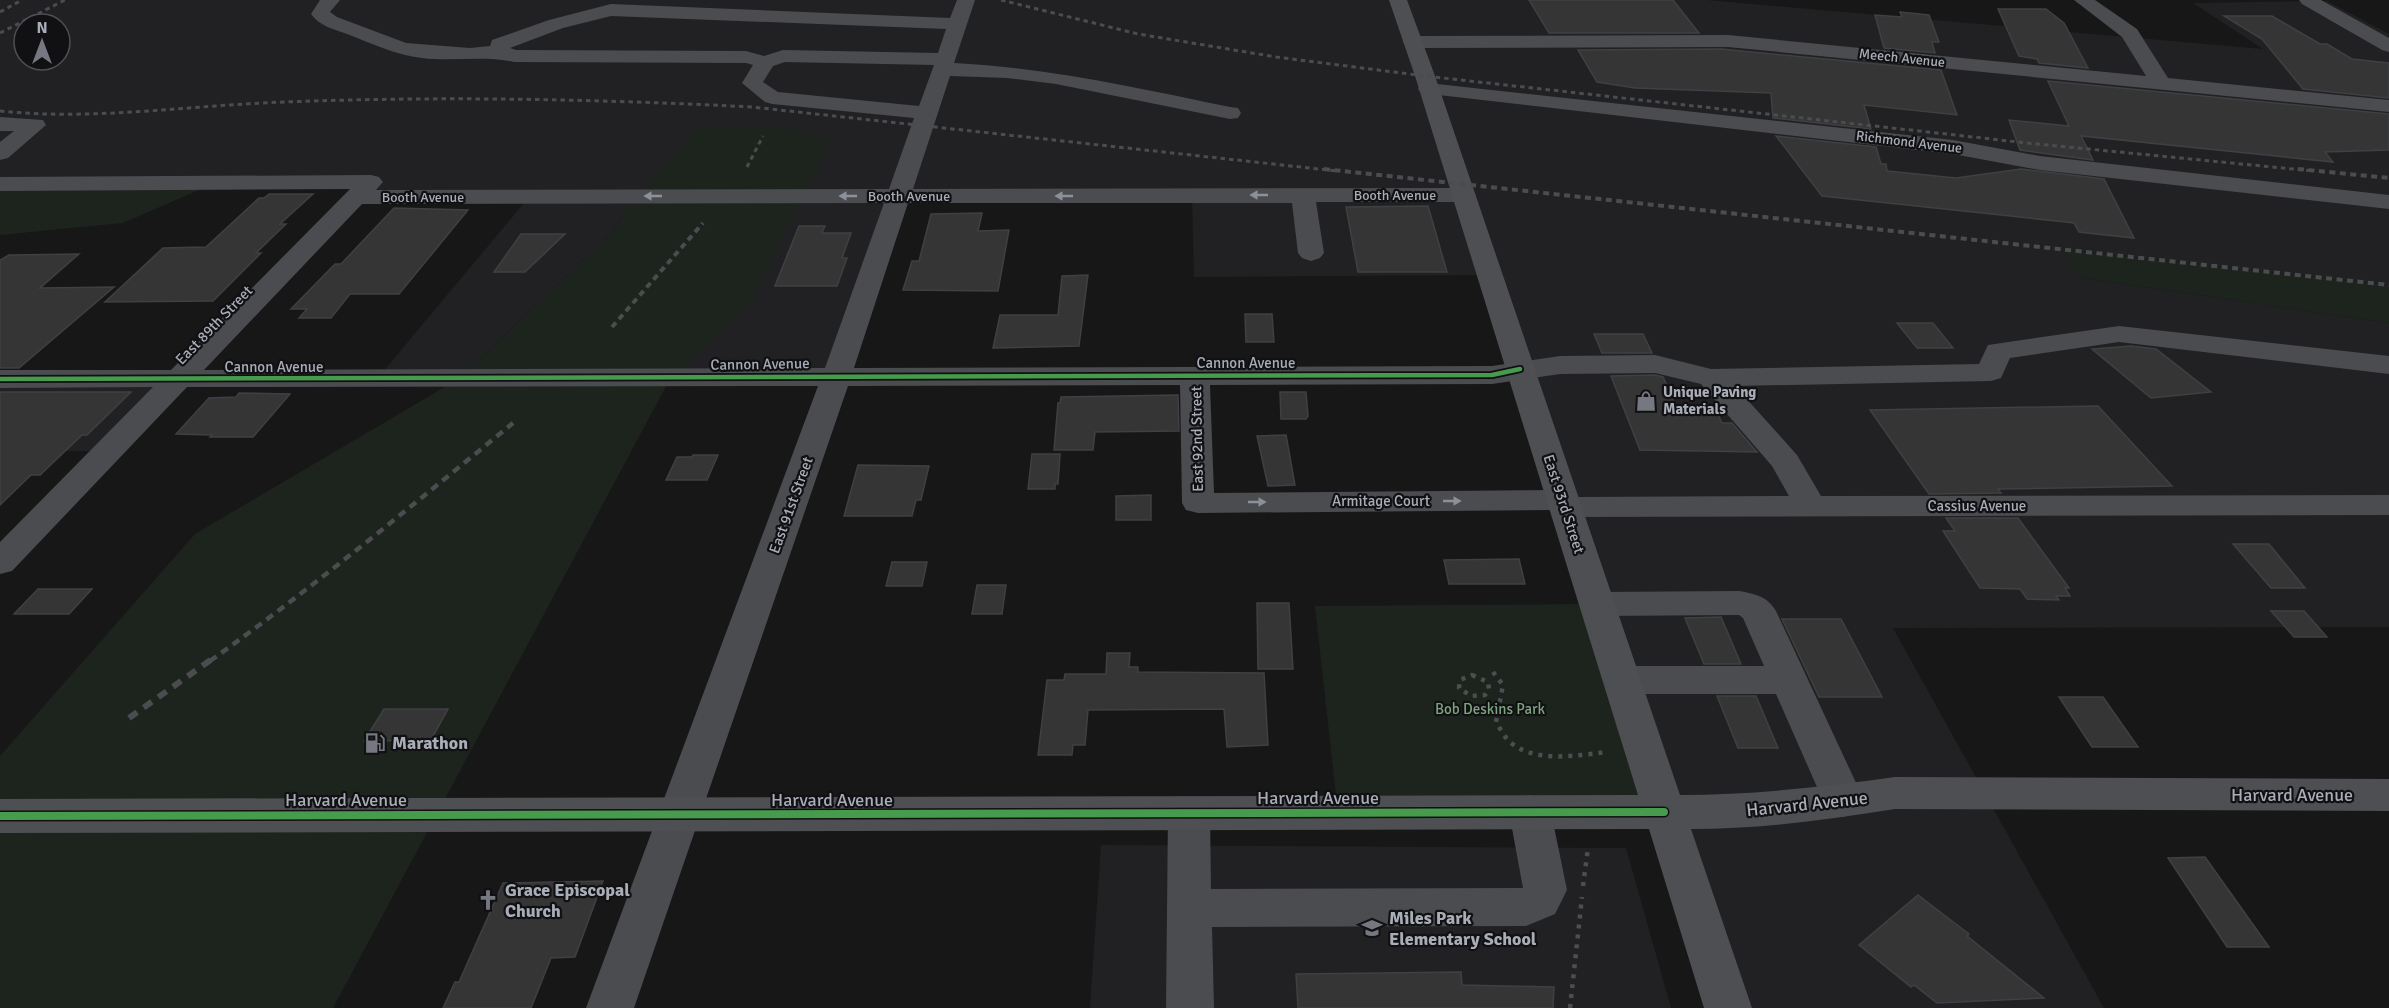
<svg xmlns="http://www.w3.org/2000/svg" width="2389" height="1008" font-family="Signika,sans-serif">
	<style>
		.built { fill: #212123; fill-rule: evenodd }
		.green { fill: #1d241e }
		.building { fill: #353536; stroke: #3f4043; stroke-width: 1.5 }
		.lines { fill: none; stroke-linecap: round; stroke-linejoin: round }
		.path { stroke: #4d4e52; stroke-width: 4.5; stroke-dasharray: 4 6; stroke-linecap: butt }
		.minor { fill: #4b4c50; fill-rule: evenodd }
		.major { fill: #4d4f52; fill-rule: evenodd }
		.rail-far3 { stroke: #4b4c4f; stroke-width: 3; stroke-dasharray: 4.5 4; stroke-linecap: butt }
		.rail-far2 { stroke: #4b4c4f; stroke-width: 4; stroke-dasharray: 6 4.5; stroke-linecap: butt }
		.rail-far1 { stroke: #4b4c4f; stroke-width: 4.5; stroke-dasharray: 8 6; stroke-linecap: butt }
		.rail { stroke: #4b4c4f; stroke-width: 6; stroke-dasharray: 10 8; stroke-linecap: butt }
		.cycleway-far1-casing { stroke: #111113; stroke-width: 8 }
		.cycleway-casing { stroke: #111113; stroke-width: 11 }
		.cycleway-far1 { stroke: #469c4c; stroke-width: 4.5 }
		.cycleway { stroke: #469c4c; stroke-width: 8 }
		.oneway { fill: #8c9099 }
		.labels { text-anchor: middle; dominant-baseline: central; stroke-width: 4.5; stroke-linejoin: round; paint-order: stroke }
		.far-street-label { font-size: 14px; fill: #a8adb8; stroke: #111113 }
		.street-label { font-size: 15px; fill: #a8adb8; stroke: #111113 }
		.poi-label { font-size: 15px; font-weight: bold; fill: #a8adb8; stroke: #111113; text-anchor: start }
		.park-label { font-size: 15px; fill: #7fa381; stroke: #111113 }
		.near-poi-label { font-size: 18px; font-weight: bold; fill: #a8adb8; stroke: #111113; text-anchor: start }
		.near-street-label { font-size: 18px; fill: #a8adb8; stroke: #111113 }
	</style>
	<rect width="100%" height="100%" fill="#171717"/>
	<path class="built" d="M0,0H1707L2263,49L2193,3L2327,1L2389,34V285L2063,249L2077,277L2389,323V627L1893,628L2104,1008H1728L1490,275L1194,277L1192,196H899L837,376L671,377L637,196L611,233L460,378L377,379L529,197H354L370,183L0,184ZM24,24H60V60H24Z
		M0,379H180L109,451H0Z
		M1101,845L1626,848L1671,1008H1090Z"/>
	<path class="green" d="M697,128L797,129L832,139L752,299L671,377L333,1008H0V756L195,534L460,378L611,233L637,196Z
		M215,183L123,223L0,235V184Z
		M2062,249L2389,285V323L2077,277Z
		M1597,604L1664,812L1338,813L1315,606Z"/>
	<path class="building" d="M1529,0H1673L1699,33H1549Z
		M1998,9H2046L2064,23L2088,68L2039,63L2037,59L2019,56Z
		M1900,12L1929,15L1939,42H1932L1935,53L1884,48L1875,15L1902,17Z
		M2224,16H2272L2320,44H2327L2352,59L2389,63V98L2303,89L2262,39Z
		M1721,49L1941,70L1957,115L1864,105L1871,129L1773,118L1771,93L1635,88L1597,82L1578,50Z
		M2048,81L2389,114V150L2325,152L2333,162L2081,136L2093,160L2020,150L2009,120L2069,126Z
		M1776,136L1876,147L1881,164H1886L1887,171L1956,178L2021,169L2104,179L2134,238L2079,232L2074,223L2066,222L1822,196Z
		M269,194H313L280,224H286L256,253H261L213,301L105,302L163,248L206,247L259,198H264Z
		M1428,206L1447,272H1358L1346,207Z
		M394,208L468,210L399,294H350L331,318H299L307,309H291L335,264H341Z
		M982,213L978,231L1009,230L998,291L903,290L912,261H919L931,214Z
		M799,226H825L822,233H851L842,258H847L837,286H775Z
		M521,234H565L525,272H494Z
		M79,254L40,288L114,287L19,368H0V260L9,255Z
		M1088,275L1079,346L993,348L1000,315H1058L1062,276Z
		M1245,314H1272L1274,342H1246Z
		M1897,323H1933L1953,348H1917Z
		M1594,334H1643L1652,353H1602Z
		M2131,346L2156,349L2211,392L2151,398L2092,349Z
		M1655,375L1663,377L1676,406H1714L1722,423H1732L1757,452L1640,450L1611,376Z
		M0,392H131L87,435H82L40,475H31L0,505Z
		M1280,392H1306L1308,416L1306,419H1281Z
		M239,393L290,394L253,437H210L212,435L176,434L209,398L236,397Z
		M1178,395L1179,431L1095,432L1093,450H1054L1058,403H1060L1061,397Z
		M2098,406L2172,486L1998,489L2001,493L1929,494L1870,410Z
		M1286,435L1295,485L1268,486L1257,436Z
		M1032,454H1060L1058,484H1055V489H1028Z
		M693,455H718L707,480H666L677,457H692Z
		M858,465L929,466L921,500H916L912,516H844Z
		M1151,495V520H1116V496Z
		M1946,518H2018L2069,588H2065L2070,596H2056L2059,600L2027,599L2020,589L1980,588L1943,531H1955Z
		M2233,544H2269L2305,588H2271Z
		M1519,559L1525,584H1449L1444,560Z
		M892,562H927L922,586H886Z
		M977,585H1006L1002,614H972Z
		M38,589H92L69,614H14Z
		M1257,603H1289L1293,669H1258Z
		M2271,611H2304L2327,637H2294Z
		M1721,617L1741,664H1704L1685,618Z
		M1782,619H1841L1882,697H1819Z
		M1107,653H1130L1129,667H1138V672L1264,673L1268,745L1227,747L1224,709L1088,710L1085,745H1073L1072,755H1038L1047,680H1064L1065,674H1106Z
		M1717,696H1756L1778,748H1738Z
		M2059,697H2103L2138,747H2092Z
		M384,709H448L431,740L364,741Z
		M2205,857L2269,947H2227L2168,858Z
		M603,881L575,957L551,958L531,1008H443L455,982H459L503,883Z
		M1918,895L1969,934L1967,936L2044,998L1937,1003L1914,985L1911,987L1859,945Z
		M1461,972L1462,985L1554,987L1553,1008H1298L1296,974Z"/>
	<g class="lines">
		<path class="path" d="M1493,672L1503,685L1496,722C1500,728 1504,737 1510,742C1536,764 1577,755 1608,752
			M1472,675L1488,682L1489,689L1485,695L1471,696L1459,688L1460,680Z
			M1583,886L1588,848
			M1570,1008L1582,897"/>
		<path class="minor" d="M320,0H340L330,12L337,17L406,43L470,48L490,46L492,40L549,20L611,4L950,18L957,0H975L954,63C1050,68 1137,88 1230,107L1238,108L1241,113L1238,118L1230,119L1056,84L1007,78L950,76L913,189L1464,188L1472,190L1476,195L1472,200L1464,202H1316L1324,253L1320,258L1311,261L1302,258L1298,253L1292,203H908L854,368L1492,366L1560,356L1655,355L1711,369L1979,364L1988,345L2119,326L2389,356V374L2119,342L2010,358L2001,378L1991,381L1735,386L1797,455L1821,496L2389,495V515L1566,517L1554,514L1552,510L1198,513L1186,510L1182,503L1180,385L848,386L634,1008H586L818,386L187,387L12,571L0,574V542L153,387L0,388V370H171L350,189L0,191V177L371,175L379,177L383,182L376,190L889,189L914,118L772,104L765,102L742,83L753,65L746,63L514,62C484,55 453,62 422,58C395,55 371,43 347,34C334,29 319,26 311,14ZM611,16L946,29L938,53L783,50L764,56L746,51L516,50L510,48L563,28ZM785,62L934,65L919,106L778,92L763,82L773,66ZM884,203L825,368L204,370L362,204ZM1655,373L1701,384L1772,466L1789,496L1577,497L1575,493L1563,490L1214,493L1210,385L1492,384L1560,374Z
			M2074,0H2095L2137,29L2168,78L2389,100V112L1728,47L1413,48L1406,46L1403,42L1406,38L1413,36L1728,35L2146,76L2122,37Z
			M2299,0H2321L2389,38V52L2382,50L2302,4Z
			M1428,83L1953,140L2040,156L2389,195V209L2040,170L1953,154L1421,93L1418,89L1421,85Z
			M0,117L43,120L46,125L8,158L0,160V142L14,131H0Z
			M1739,591C1755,594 1767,596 1776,611L1864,800L1858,812L1843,817L1828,812L1776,694H1622L1609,690L1603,680L1609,670L1622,666H1764L1743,618L1739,615L1597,616L1584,613L1579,604L1584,595L1597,592Z
			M1530,795L1545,800L1551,812L1567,890L1555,914L1526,926L1212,927L1214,1008H1166L1168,813L1174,801L1189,796L1204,801L1210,813L1211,889L1523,888L1509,812L1515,800Z"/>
		<path class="major" d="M1389,0H1407L1435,76L1680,795C1752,795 1823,787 1895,777L2389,779V811L1895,809C1827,820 1760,829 1691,829L1752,1008H1704L1649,829L0,833V799L1638,795L1415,76Z"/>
		<path class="rail-far3" d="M1001,0L1138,34L1276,57L1425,76L2027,143L2313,171
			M0,12L22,0
			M0,33L65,0
			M0,111C93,121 192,105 285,102C441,96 596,99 752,107L1337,171
			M747,167L763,136"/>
		<path class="rail-far2" d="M1324,169L2389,285
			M2298,169L2389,178
			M612,327L703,223"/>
		<path class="rail-far1" d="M210,661C315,586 414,504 513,423"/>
		<path class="rail" d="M129,718L212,659"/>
		<g class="cycleway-far1-casing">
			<path id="cycleway-far1" d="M0,379L1492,375L1520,369"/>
		</g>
		<g class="cycleway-casing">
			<path id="cycleway" d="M0,816L1664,812"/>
		</g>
		<use href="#cycleway-far1" class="cycleway-far1"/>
		<use href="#cycleway" class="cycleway"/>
	</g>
	<defs><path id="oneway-solid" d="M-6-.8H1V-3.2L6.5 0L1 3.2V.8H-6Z" transform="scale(1.5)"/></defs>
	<g class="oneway">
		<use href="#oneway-solid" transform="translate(1259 195) rotate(180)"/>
		<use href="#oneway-solid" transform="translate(653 196) rotate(180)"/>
		<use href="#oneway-solid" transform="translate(848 196) rotate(180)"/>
		<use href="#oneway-solid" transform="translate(1064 196) rotate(180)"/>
		<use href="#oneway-solid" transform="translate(1452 501)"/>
		<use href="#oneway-solid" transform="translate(1257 502)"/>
	</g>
	<defs>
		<g id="shop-bare" transform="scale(1.62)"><path d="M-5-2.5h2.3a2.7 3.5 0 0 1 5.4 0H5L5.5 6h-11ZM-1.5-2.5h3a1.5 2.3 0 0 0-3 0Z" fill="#757880" stroke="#111113" stroke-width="2.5" paint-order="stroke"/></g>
		<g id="fuel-bare" transform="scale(1.62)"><path d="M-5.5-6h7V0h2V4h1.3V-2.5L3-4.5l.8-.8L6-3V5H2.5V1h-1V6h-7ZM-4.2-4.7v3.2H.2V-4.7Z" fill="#757880" stroke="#111113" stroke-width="2.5" paint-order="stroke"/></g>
		<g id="church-bare" transform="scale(1.62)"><path d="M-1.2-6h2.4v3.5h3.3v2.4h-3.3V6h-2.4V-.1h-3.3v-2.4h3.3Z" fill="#757880" stroke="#111113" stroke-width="2.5" paint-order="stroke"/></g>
		<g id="school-bare" transform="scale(1.62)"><path d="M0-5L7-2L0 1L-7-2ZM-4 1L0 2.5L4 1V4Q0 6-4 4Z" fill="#757880" stroke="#111113" stroke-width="2.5" paint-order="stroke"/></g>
	</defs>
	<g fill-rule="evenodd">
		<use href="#shop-bare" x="1646" y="401"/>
		<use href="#fuel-bare" x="375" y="743"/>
		<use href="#church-bare" x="488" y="900"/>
		<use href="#school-bare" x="1372" y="928"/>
	</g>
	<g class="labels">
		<g class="far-street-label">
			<text transform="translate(1902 58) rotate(6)">Meech Avenue</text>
			<text transform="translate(1909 142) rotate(7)">Richmond Avenue</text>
			<text x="1395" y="195">Booth Avenue</text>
			<text x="909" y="196">Booth Avenue</text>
			<text x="423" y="197">Booth Avenue</text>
		</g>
		<g class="street-label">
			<text transform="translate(214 325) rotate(-46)">East 89th Street</text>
			<text x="1246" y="363">Cannon Avenue</text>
			<text transform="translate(760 364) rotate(-1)">Cannon Avenue</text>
			<text x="274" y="367">Cannon Avenue</text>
			<text transform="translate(1197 439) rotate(-91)">East 92nd Street</text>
			<text x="1381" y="501">Armitage Court</text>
			<text transform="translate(1564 504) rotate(72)">East 93rd Street</text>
			<text transform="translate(791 505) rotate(-70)">East 91st Street</text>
			<text x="1977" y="506">Cassius Avenue</text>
		</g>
		<g class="poi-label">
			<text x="1663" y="392">Unique Paving<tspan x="1663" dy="17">Materials</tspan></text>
		</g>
		<g class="park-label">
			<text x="1490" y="709">Bob Deskins Park</text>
		</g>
		<g class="near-poi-label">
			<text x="392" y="743">Marathon</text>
			<text x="505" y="890">Grace Episcopal<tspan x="505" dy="21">Church</tspan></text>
			<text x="1389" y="918">Miles Park<tspan x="1389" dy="21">Elementary School</tspan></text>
		</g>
		<g class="near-street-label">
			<text x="2292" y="795">Harvard Avenue</text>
			<text x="1318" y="798">Harvard Avenue</text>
			<text x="346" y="800">Harvard Avenue</text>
			<text x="832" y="800">Harvard Avenue</text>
			<text transform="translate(1807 804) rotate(-6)">Harvard Avenue</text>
		</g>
	</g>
	<g transform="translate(42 42)"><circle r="28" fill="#111113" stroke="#4d4f55" stroke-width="1.5"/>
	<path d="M0-4.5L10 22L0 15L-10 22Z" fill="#757880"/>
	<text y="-9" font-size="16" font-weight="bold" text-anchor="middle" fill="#a8adb8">N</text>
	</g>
</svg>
